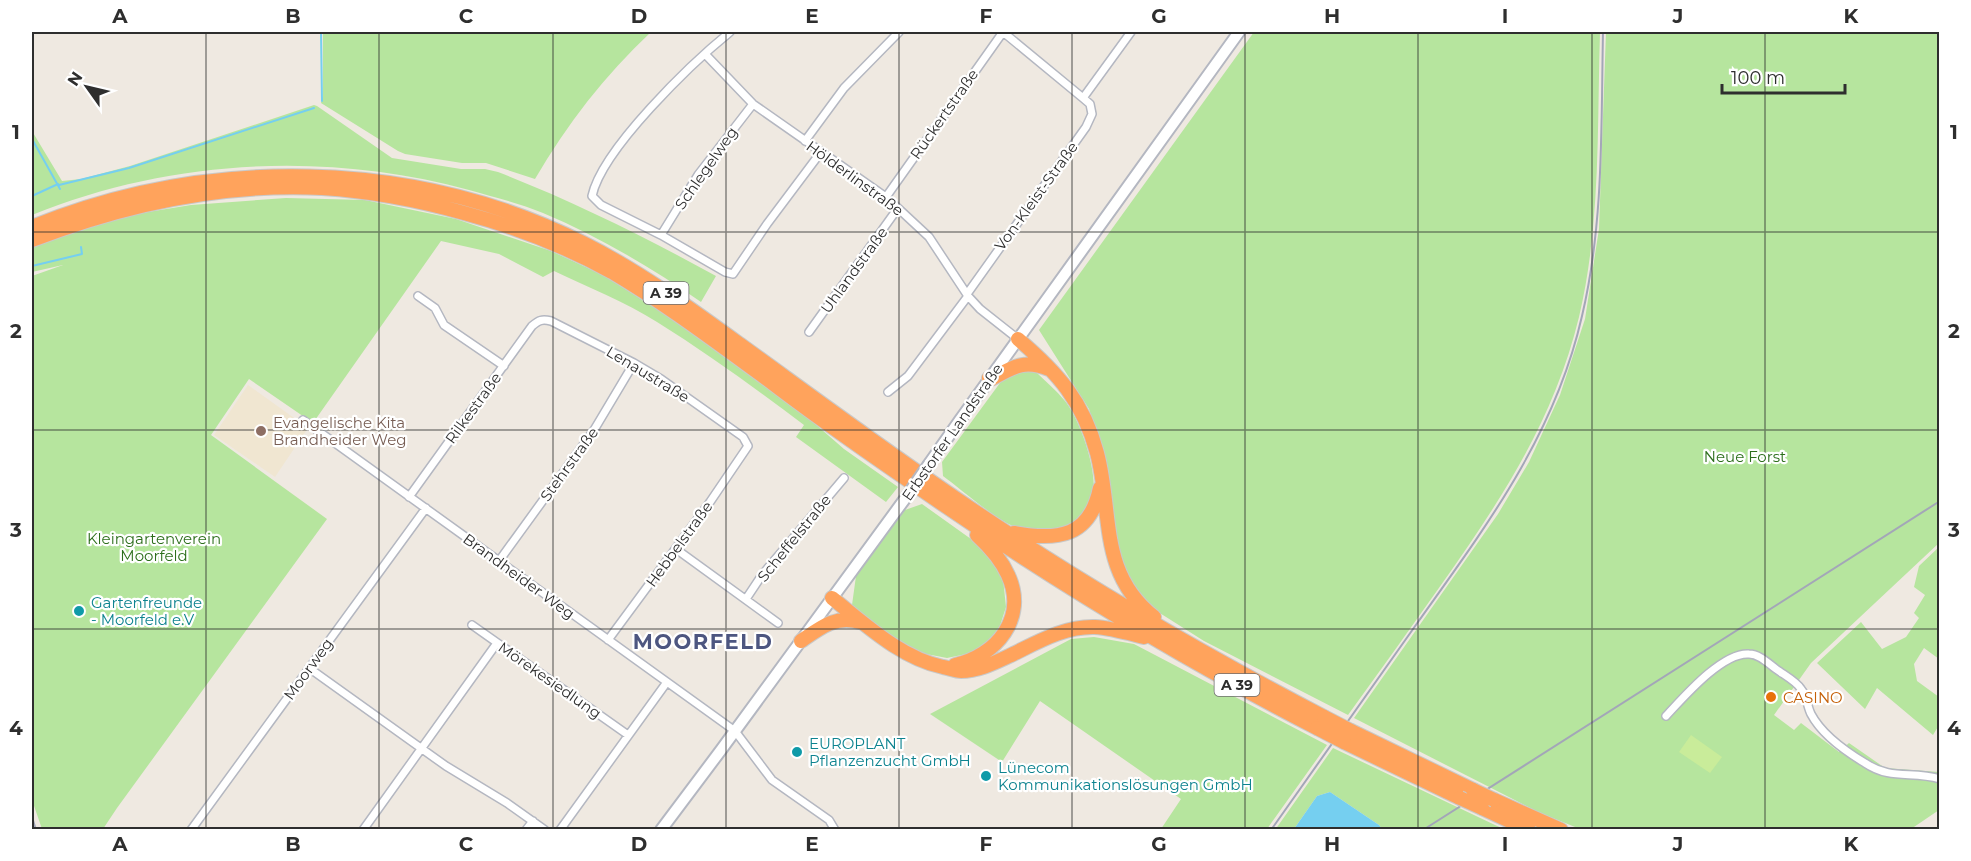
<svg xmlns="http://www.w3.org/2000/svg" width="1971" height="861" font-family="Montserrat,sans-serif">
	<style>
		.education { fill: #f0e6d1 }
		.green { fill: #b6e59e }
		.pitch { fill: #c9ec9a }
		.water { fill: #75cff0 }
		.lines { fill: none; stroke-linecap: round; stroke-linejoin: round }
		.stream { stroke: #75cff0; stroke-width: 2 }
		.street-casing { stroke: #b4b7c1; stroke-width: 10 }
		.secondary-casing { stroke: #b4b7c1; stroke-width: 14 }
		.highway-casing { stroke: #c9c9c9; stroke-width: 16 }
		.street { stroke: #fff; stroke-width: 7 }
		.secondary { stroke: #fff; stroke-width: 10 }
		.highway { stroke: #ffa35c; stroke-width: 14 }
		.rail { stroke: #a3a6b8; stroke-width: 2 }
		.secondary-bridge-casing { stroke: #b4b7c1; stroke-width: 14; stroke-linecap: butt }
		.highway-bridge-casing { stroke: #c9c9c9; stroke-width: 16; stroke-linecap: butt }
		.secondary-bridge { stroke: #fff; stroke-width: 10 }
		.highway-bridge { stroke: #ffa35c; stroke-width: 14 }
		.grid { fill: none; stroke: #2e2e2e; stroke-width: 1.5; stroke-opacity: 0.55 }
		.education-dot { fill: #8d6e63; stroke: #fff; stroke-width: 2 }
		.culture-dot { fill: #0f9aa8; stroke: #fff; stroke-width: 2 }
		.food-dot { fill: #e8710a; stroke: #fff; stroke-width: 2 }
		.labels { text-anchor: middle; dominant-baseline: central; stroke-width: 4.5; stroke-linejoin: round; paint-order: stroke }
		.shield { fill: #fff; stroke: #6d6d6d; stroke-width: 1.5 }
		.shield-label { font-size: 14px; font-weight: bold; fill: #2e2e2e }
		.street-label { font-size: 15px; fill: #2e2e2e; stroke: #fff }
		.education-label { font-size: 15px; fill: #785e54; stroke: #fff; text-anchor: start }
		.park-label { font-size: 15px; fill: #2c6e1b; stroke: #fff }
		.culture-label { font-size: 15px; fill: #0d838f; stroke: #fff; text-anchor: start }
		.food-label { font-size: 15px; fill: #c56008; stroke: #fff; text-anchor: start }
		.district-label { font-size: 21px; font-weight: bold; letter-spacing: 1.5px; fill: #4d5680; stroke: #fff }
		.neatline { fill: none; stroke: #2e2e2e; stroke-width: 2 }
		.grid-label { font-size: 20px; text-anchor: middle; font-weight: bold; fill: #2e2e2e }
	</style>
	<rect width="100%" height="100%" fill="#efe9e1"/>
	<path class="education" d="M248,385L308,428L275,477L214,435Z"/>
	<path class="green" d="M323,32H651C605,75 567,124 535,179L486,163H462L405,154L398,151L321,103L323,97Z
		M1254,32H1600C1597,126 1601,224 1579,317C1554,420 1501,500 1441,585C1410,629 1379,672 1348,715L1204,641L1155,610L1143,598L1132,584L1124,569L1114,537L1109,475L1089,409L1039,330Z
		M1606,32H1939V543L1811,663L1774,715L1794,730L1801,723L1839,752L1849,743L1885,768L1939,772V810L1911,829H1580L1538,812L1354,718L1498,514L1529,462L1560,395L1585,319L1599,229Z
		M314,105L317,106L392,158L461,169H485L498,172C573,201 645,237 716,276L701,302C652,268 598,236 543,213C519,203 493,197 469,190C325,151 170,159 32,215V131L62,181L81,179L130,166Z
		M286,198L365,200L456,219L551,251L603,275L704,339L806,416L844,449L898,487L886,502L796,437L804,425C756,389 707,353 657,322C625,302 588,287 554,271L543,277L499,254L441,241L313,423L249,379L211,435L327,519L117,808L103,829H42L32,800V276L63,265L32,272V245L117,217L191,205Z
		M1008,372H1036C1045,381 1056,390 1065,401C1080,419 1100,476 1092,499C1088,508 1082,515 1075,521C1062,533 1035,533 1018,528C998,522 961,489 943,476L942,462Z
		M922,504L985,549L1003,579L1006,607L998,632L976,652L947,658L921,653L889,637L852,605L856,576L905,510Z
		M1939,547V659L1924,648L1914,664L1917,681L1939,697V725L1933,735L1877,688L1865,709L1817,663L1861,622L1882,649L1906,637L1919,618L1914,613L1925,595L1914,587L1919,566Z
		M1094,637L1134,644L1327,745L1267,829H1161L1181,799L1040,701L1002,762L930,714L1071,639Z
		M1333,748L1495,825L1504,829H1382L1379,825L1330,792L1317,796L1294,829L1275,830Z"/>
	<path class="pitch" d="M1691,735L1722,757L1710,773L1679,752Z"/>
	<path class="water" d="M1330,792L1379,825L1382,829H1294L1317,796Z"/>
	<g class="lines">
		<path class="stream" d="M321,32L322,101
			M32,139L60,189
			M59,185L129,168L314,108
			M32,196L58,184
			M32,266L82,254L81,247"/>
		<g class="street-casing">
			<path id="street" d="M730,32C692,63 602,149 592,196L601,205L661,235L725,272L733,274L767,224L821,152
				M705,54L753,104L886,197L929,237L968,296L980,309L1018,339
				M1083,98L1131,32
				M805,141L844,88L899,32
				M886,197L1003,32
				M661,235L698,175L753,104
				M967,294L1086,127L1092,114L1090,104L1083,98L1003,32
				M418,296L435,308L444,325L504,366
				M809,332L898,208
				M888,392L908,376L968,296
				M303,420L735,731L772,780L829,820L835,830
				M409,497L532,326C539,320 542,319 551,321L634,363L661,379L743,437L748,446L710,502L608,640
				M676,549L778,623
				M499,561L594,430L634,363
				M746,599L762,575L844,478
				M472,625L628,735
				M309,668L446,766L507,803L545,830
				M1666,716C1683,698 1722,652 1749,654C1759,654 1768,663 1776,669C1784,675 1796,681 1801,689C1807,696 1807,706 1811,714C1822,735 1845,751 1865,763C1892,781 1912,770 1940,779
				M191,830L426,508
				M363,830L497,643
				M526,830L533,821
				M560,830L667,682"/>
		</g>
		<g class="secondary-casing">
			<path id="secondary" d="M929,464L960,420L1239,32
				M661,830L721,750L907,496"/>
		</g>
		<g class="highway-casing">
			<path id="highway" d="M32,227C207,156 412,158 583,243C639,271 691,309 742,346C814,398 887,452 961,502C1077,581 1199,652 1324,717
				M32,240C123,205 223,183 322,188C370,191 418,200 464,213C516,227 565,246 612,272C666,304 716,342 767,379C811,413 857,445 902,476C1035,569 1173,654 1317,728
				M1018,339C1058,373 1083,401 1097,453C1113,513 1098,573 1154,617
				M989,378L991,379C1013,367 1024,359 1049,369
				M1014,533C1058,541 1090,537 1100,488
				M832,598C866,625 901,658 943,667C949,668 955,671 961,671C978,671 994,663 1009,656C1036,643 1064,626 1095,627C1111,628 1128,633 1144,637
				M801,641C821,627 836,615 860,622
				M955,665C996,656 1028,618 1008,575C1001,559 990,547 977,535
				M1351,731L1473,790
				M1344,742L1460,798
				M1494,800L1561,830
				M1482,808L1529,830"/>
		</g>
		<use href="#street" class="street"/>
		<use href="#secondary" class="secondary"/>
		<use href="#highway" class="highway"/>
		<path class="rail" d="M32,817L36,830
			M1271,830C1320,760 1369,691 1418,622C1487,525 1555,435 1582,316C1604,223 1601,126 1603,32
			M1423,830L1940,501"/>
		<g class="secondary-bridge-casing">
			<path id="secondary-bridge" d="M907,496L929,464"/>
		</g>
		<g class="highway-bridge-casing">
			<path id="highway-bridge" d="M1324,717L1351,731
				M1317,728L1344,742
				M1473,790L1494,800
				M1460,798L1482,808"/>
		</g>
		<use href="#secondary-bridge" class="secondary-bridge"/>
		<use href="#highway-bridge" class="highway-bridge"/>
	</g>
	<path class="grid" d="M206,32V830M379,32V830M553,32V830M726,32V830M899,32V830M1072,32V830M1245,32V830M1418,32V830M1592,32V830M1765,32V830M32,232H1940M32,430H1940M32,629H1940"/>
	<circle class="education-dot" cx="261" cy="431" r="6"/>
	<g class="culture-dot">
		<circle cx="79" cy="611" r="6"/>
		<circle cx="797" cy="752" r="6"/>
		<circle cx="986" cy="776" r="6"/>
	</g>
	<circle class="food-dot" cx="1771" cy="697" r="6"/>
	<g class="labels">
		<g class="shield">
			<rect x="643.5" y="282" width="45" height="22" rx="4.5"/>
			<rect x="1214.5" y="674" width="45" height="22" rx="4.5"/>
		</g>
		<g class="shield-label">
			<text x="666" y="293">A 39</text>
			<text x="1237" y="685">A 39</text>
		</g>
		<g class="street-label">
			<text transform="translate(944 114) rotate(-55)">Rückertstraße</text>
			<text transform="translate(706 168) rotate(-55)">Schlegelweg</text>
			<text transform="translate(855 178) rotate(36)">Hölderlinstraße</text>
			<text transform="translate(1036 196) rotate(-54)">Von-Kleist-Straße</text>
			<text transform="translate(854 270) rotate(-54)">Uhlandstraße</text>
			<text transform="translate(648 374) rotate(31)">Lenaustraße</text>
			<text transform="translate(473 408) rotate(-54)">Rilkestraße</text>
			<text transform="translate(952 432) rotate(-55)">Erbstorfer Landstraße</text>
			<text transform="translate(569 464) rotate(-54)">Stehrstraße</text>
			<text transform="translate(794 538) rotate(-51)">Scheffelstraße</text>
			<text transform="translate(679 544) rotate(-54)">Hebbelstraße</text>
			<text transform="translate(519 576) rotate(36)">Brandheider Weg</text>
			<text transform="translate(308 669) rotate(-54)">Moorweg</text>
			<text transform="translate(550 680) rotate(35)">Mörekesiedlung</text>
		</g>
		<g class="education-label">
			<text x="273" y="422">Evangelische Kita<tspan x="273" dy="17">Brandheider Weg</tspan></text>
		</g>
		<g class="park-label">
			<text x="1745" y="456">Neue Forst</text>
			<text x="154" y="538">Kleingartenverein<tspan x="154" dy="17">Moorfeld</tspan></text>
		</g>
		<g class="culture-label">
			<text x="91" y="602">Gartenfreunde<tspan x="91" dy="17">- Moorfeld e.V</tspan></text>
			<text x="809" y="743">EUROPLANT<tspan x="809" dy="17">Pflanzenzucht GmbH</tspan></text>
			<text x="998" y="767">Lünecom<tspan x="998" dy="17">Kommunikationslösungen GmbH</tspan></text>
		</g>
		<g class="food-label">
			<text x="1783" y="697">CASINO</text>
		</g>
		<g class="district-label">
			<text x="703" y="641">MOORFELD</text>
		</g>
	</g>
	<rect width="1971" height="861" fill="none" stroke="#ffffff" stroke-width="66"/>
	<g transform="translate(87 87) rotate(304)" stroke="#ffffff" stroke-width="4.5" paint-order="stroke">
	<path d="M0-4.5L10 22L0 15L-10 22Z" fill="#2e2e2e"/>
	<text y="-9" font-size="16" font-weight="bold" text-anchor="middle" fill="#2e2e2e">N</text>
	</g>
	<path d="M1722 84v9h123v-9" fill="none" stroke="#2e2e2e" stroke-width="3"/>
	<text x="1731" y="84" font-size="18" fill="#2e2e2e" stroke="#ffffff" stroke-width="4.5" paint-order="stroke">100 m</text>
	<rect x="33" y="33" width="1905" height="795" class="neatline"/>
	<g class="grid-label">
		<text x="120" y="23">A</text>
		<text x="293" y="23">B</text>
		<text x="466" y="23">C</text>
		<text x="639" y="23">D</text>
		<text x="812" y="23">E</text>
		<text x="986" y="23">F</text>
		<text x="1159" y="23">G</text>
		<text x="1332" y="23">H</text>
		<text x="1505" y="23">I</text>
		<text x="1678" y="23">J</text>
		<text x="1851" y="23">K</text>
		<text x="16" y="139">1</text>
		<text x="1954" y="139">1</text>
		<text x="16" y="338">2</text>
		<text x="1954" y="338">2</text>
		<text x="16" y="537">3</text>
		<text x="1954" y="537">3</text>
		<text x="16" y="735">4</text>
		<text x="1954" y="735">4</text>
		<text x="120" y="851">A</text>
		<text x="293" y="851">B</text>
		<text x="466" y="851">C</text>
		<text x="639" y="851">D</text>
		<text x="812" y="851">E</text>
		<text x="986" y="851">F</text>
		<text x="1159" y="851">G</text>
		<text x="1332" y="851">H</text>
		<text x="1505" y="851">I</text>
		<text x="1678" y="851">J</text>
		<text x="1851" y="851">K</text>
	</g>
</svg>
